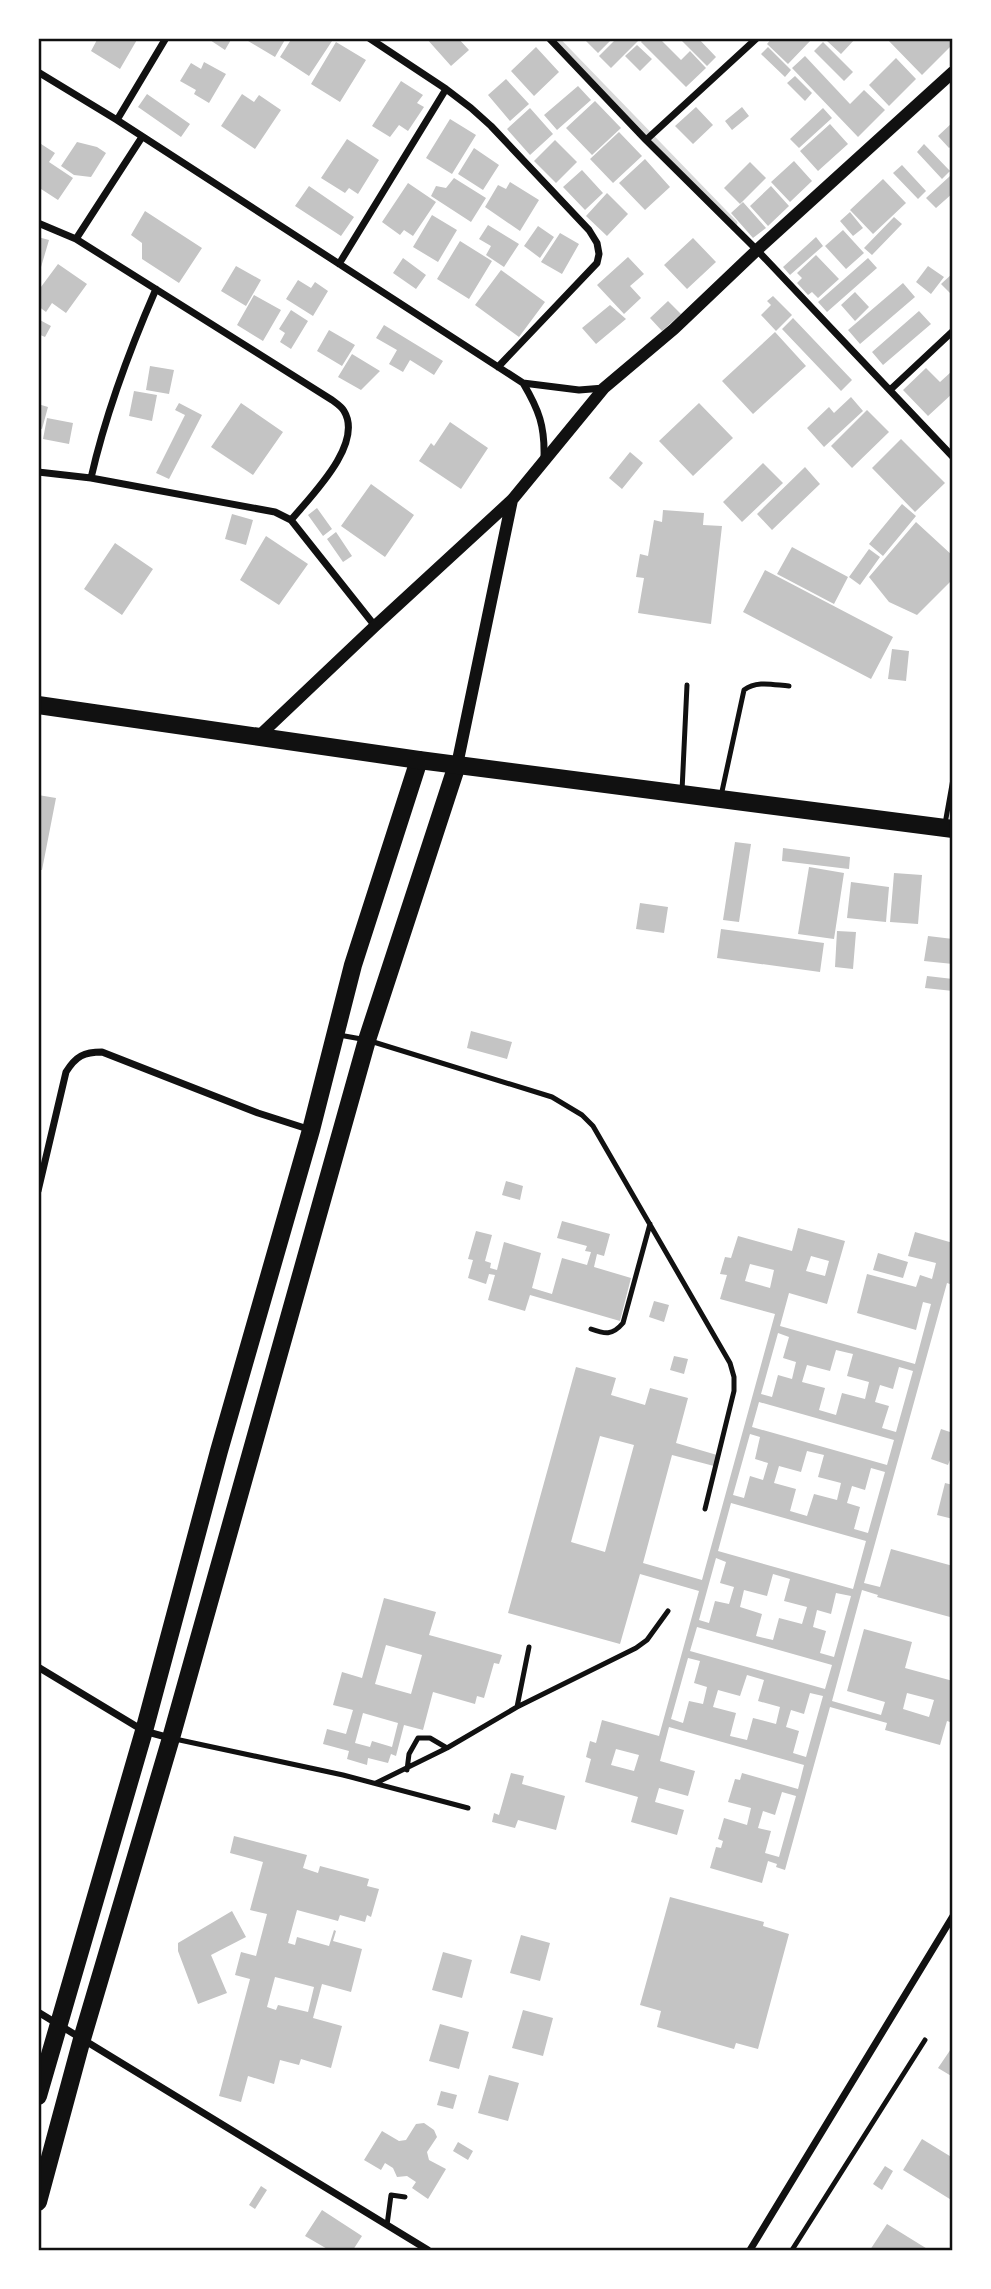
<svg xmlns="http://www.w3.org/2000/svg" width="991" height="2289" font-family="Ubuntu,sans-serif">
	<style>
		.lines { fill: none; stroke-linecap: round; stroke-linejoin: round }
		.stream { stroke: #d9d9d9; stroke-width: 5 }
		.building { fill: #c4c4c4; fill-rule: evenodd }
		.service { stroke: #111; stroke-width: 5 }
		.minor { stroke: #111; stroke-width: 7 }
		.tertiary { stroke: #111; stroke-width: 12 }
		.primary { stroke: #111; stroke-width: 18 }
		.trunk { stroke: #111; stroke-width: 18 }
		.neatline { fill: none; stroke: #111; stroke-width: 2.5 }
	</style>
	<rect width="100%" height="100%" fill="#fff"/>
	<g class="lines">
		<path class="stream" d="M556,38L735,223"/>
	</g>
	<path class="building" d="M98,38H138L120,69L91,51Z
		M207,38H232L225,50Z
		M243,38H286L275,57Z
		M292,38H334L309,76L280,57Z
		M426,38H458L469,50L451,66Z
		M583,38H613L598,53Z
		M617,38H636L638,41L611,68L599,56Z
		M644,38H659L681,60L690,51L706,68L686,87L641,42Z
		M679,38H698L716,57L707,66Z
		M772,38H809L811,40L788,64L767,44Z
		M830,38H856L841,54L827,41Z
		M886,38H953V44L922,75Z
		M336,42L366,60L340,102L311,84Z
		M823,42L853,72L844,81L814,51Z
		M637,45L652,59L640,71L625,56Z
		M536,47L559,72L534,96L511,71Z
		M768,47L791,70L785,77L761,54Z
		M805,56L850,104L864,90L885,110L858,137L792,68Z
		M896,58L916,79L889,106L869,85Z
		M204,62L226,74L209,103L194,94L196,90L180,81L191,63L201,69Z
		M795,76L812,93L805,101L787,83Z
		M506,79L529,104L510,121L488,95Z
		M401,81L423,95L417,103L424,107L408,131L399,125L390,137L372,126Z
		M578,86L591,100L557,130L544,115Z
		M147,94L190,124L181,137L138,107Z
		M242,94L254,102L259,95L281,110L255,149L221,126Z
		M595,101L621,128L592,155L566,128Z
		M696,107L713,125L693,144L675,126Z
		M742,107L749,116L732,130L725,121Z
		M530,108L553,134L530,155L507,129Z
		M823,108L832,118L799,148L790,139Z
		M450,119L476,135L452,174L426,158Z
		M953,122V145L949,148L938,136Z
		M830,124L848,144L818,171L800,151Z
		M619,132L642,156L613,183L590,159Z
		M347,139L379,160L358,194L349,188L345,193L321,178Z
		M555,140L577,162L556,183L534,161Z
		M38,142L55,153L49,162L73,178L58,200L38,187Z
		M77,142L97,147L106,153L91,177L74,175L61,166Z
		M924,144L950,171L942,179L917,152Z
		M474,148L499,165L483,190L458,174Z
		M645,159L670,187L645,210L619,183Z
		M794,161L812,181L790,202L771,182Z
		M750,162L766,178L740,204L724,188Z
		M902,165L926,191L918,199L893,173Z
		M582,170L603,193L585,210L563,187Z
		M950,176L953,178V193L936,208L926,198Z
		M454,178L486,198L471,222L431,196L436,186L446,188Z
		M883,179L906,203L873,234L850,210Z
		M510,182L539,200L520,231L485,207L498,185L506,189Z
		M408,183L436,202L413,236L404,230L400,235L382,222Z
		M309,186L354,217L341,236L295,206Z
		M771,186L789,206L768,226L750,206Z
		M607,193L628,214L607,236L586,216Z
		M743,202L766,228L753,238L731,213Z
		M145,211L202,248L179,283L142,259V243L131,235Z
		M850,212L863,228L853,236L840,221Z
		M432,215L457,230L438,262L413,247Z
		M894,217L902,224L872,255L864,248Z
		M488,225L519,244L504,267L486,255L491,246L479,239Z
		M538,226L554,237L540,258L524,246Z
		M843,230L864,253L846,269L825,246Z
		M560,233L579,244L562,274L541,262Z
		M38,237L49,240L39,274H38Z
		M816,237L823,246L790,275L783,267Z
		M693,238L716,262L687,289L664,265Z
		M460,241L492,261L469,299L437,279Z
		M816,255L839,279L818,298L812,292L808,295L797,283L802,278L797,273Z
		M628,257L644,274L630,286L641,298L624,314L597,285Z
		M403,258L426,275L416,289L393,273Z
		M868,258L877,268L827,312L818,302Z
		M58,264L87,284L66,313L52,303L46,312L38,306V291Z
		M236,266L261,280L246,306L221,291Z
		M928,266L944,277L931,294L916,282Z
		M501,270L545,302L519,337L475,305Z
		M953,273V296L941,284Z
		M298,280L311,288L315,282L328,291L313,316L286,299Z
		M903,283L915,297L860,344L848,330Z
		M855,292L869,307L855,321L841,305Z
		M254,295L281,310L263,341L237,325Z
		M773,296L792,315L776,331L761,315L771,305L767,301Z
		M668,301L681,314L662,331L650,318Z
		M610,305L626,319L596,344L582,328Z
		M291,310L308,321L291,349L280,342L285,333L279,329Z
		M919,311L931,324L883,365L872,352Z
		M793,318L852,380L841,391L782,329Z
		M38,319L51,326L45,337L38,334Z
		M384,325L443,361L434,375L410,360L403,372L389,364L397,350L376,338Z
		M329,330L355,345L342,366L317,351Z
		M775,332L806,366L753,414L722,381Z
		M352,354L380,371L361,390L338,377Z
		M150,366L174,370L169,394L146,390Z
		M926,368L940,382L951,372L953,373V393L928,416L903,390Z
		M134,391L157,395L152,421L129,416Z
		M851,397L863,411L824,447L807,428L829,407L834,413Z
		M179,403L202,415L169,479L156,473L185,415L175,410Z
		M241,403L283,432L253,475L211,447Z
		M699,403L733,438L693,476L659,441Z
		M38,404L48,407L42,429L38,428Z
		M867,410L889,432L852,468L831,446Z
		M47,418L73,423L69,444L43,439Z
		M450,422L488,448L461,489L419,461L431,443L434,446Z
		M901,439L945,483L915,512L872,468Z
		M630,452L643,463L622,489L609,478Z
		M763,463L783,483L742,522L723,502Z
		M805,467L820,484L772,530L757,514Z
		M371,484L414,515L385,557L341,526Z
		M902,504L916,516L883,556L869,544Z
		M317,508L332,529L323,536L308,515Z
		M663,510L704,513L703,525L722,526L711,624L638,613L644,578L636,577L640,554L648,556L654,520L662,522Z
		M232,514L253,520L246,545L225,539Z
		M916,522L953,556V579L917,615L889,602L869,577Z
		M336,532L352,556L343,562L327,539Z
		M266,536L308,564L279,605L240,580Z
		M115,543L153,569L122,615L84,589Z
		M792,547L848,577L834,604L777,574Z
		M869,549L880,557L860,585L849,577Z
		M765,570L893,637L871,679L743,612Z
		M892,649L909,651L906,681L888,679Z
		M38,795L56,798L42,870H38Z
		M735,842L751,844L739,922L723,920Z
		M783,848L850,857L849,869L782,861Z
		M809,867L844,873L834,939L798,934Z
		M894,873L922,875L918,924L890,922Z
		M851,882L889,887L886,922L847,918Z
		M640,903L668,907L664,933L636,929Z
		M721,929L824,943L820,972L717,958Z
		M837,931L856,932L853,969L835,967Z
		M928,936L953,939V964L924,961Z
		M927,976L953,979V991L925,988Z
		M471,1031L512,1042L507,1059L467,1048Z
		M506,1181L523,1186L520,1200L502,1195Z
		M562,1221L610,1234L604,1256L597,1254L594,1267L631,1278L620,1321L530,1295L525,1311L488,1300L495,1275L489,1274L486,1284L468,1278L473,1260L468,1259L476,1231L492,1235L485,1261L491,1263L490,1268L497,1270L504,1242L541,1253L532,1288L552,1294L562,1258L587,1265L591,1252L585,1251L587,1246L557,1238Z
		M798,1228L845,1241L827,1304L789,1293L780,1326L915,1364L931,1304L923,1302L916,1330L857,1313L867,1274L916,1287L920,1275L932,1279L936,1263L908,1256L915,1232L953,1243V1285L947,1283L864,1583L880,1587L891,1549L953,1566V1608L950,1617L877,1597L878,1595L862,1590L832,1701L881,1715L885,1702L847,1691L864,1629L912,1642L905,1668L953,1681V1723L947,1721L940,1745L885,1730L887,1723L830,1707L785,1870L776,1867L777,1864L768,1861L762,1883L710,1868L716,1847L721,1848L723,1841L718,1839L724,1818L747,1825L751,1808L728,1802L735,1779L740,1780L742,1773L798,1789L804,1765L669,1727L660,1761L695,1771L688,1796L659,1788L655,1802L684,1810L677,1835L631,1822L638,1797L585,1782L591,1759L586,1757L590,1741L596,1743L602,1720L659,1736L699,1591L640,1574L620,1644L508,1613L576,1367L616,1378L611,1395L645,1405L650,1388L688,1398L676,1443L717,1455L714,1466L672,1455L643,1563L702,1580L775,1314L720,1299L727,1275L720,1274L725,1257L731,1258L738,1236L792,1251ZM811,1256L829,1261L825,1276L806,1271ZM750,1264L774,1270L770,1288L745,1281ZM778,1333L789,1337L783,1358L796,1362L792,1379L778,1375L772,1397L761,1394ZM836,1350L853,1354L847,1376L869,1382L865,1399L842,1393L836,1415L819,1410L825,1388L802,1382L807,1365L830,1371ZM899,1367L913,1371L896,1432L882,1428L889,1406L875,1402L880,1385L893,1389ZM759,1402L894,1440L887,1465L752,1427ZM750,1434L760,1437L755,1459L768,1463L763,1480L750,1476L744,1498L733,1495ZM600,1436L634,1445L605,1552L571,1542ZM807,1451L824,1455L818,1477L841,1483L837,1500L814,1494L807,1516L790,1511L796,1489L774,1483L779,1466L801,1472ZM871,1468L885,1472L868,1533L854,1529L860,1507L847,1503L852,1486L865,1490ZM731,1503L866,1541L853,1589L718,1551ZM716,1558L726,1562L720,1583L734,1587L729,1604L715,1601L709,1623L699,1620ZM773,1574L790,1579L784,1601L807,1607L802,1624L779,1618L773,1640L756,1636L762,1614L740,1607L744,1590L767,1596ZM836,1593L851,1596L834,1657L820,1653L826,1631L813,1627L817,1610L831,1614ZM697,1627L832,1665L825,1689L690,1651ZM688,1658L700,1661L694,1683L707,1687L703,1704L689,1701L683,1723L671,1719ZM747,1675L764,1680L758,1701L780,1707L776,1724L753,1718L747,1740L730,1736L736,1713L713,1707L718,1690L740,1696ZM810,1693L823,1696L806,1757L793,1753L799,1731L786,1727L791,1710L804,1714ZM907,1693L934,1700L929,1717L903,1709ZM616,1749L639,1755L634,1771L611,1765ZM782,1792L796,1796L779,1857L765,1853L771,1831L758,1828L763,1811L775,1815Z
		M878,1253L908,1262L903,1278L873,1270Z
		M654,1301L669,1305L664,1322L649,1317Z
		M674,1356L688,1359L684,1374L670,1370Z
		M941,1429L953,1433V1452L948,1465L931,1459Z
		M945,1483L953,1485V1519L937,1515Z
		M384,1598L436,1612L429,1635L502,1655L499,1664L494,1663L484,1698L477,1696L475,1704L433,1692L423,1730L404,1725L396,1756L391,1754L388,1763L368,1758L367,1765L347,1759L349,1751L323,1744L327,1729L346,1734L353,1710L333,1705L342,1672L362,1678ZM386,1645L422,1655L411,1694L375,1684ZM363,1713L398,1723L392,1747L372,1741L370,1747L355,1743Z
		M511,1773L524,1776L522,1784L565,1796L556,1830L518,1820L515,1828L492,1822L494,1813L499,1815Z
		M234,1836L307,1855L303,1868L318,1873L320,1866L369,1879L367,1886L379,1889L371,1917L367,1915L365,1922L340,1915L338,1921L297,1910L288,1943L295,1945L297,1937L329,1946L334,1930L336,1931L333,1941L362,1949L351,1992L322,1984L313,2018L342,2026L331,2068L301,2059L299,2065L280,2060L274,2084L248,2076L241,2102L219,2096L250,1979L235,1975L241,1952L256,1956L267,1914L250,1910L263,1862L230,1853ZM275,1977L314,1987L308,2012L278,2005L276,2010L267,2007Z
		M670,1897L764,1922L763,1926L789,1934L758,2049L736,2043L734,2049L657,2027L661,2011L640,2005Z
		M232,1911L246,1937L211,1955L227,1993L198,2004L178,1951V1943Z
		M521,1935L550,1943L540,1981L510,1973Z
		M443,1952L472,1960L462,1998L432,1990Z
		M523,2010L553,2018L543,2056L512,2048Z
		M440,2024L469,2032L459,2069L429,2061Z
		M953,2046V2077L938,2068Z
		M489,2075L519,2083L508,2121L478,2113Z
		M441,2091L457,2095L453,2109L437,2105Z
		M424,2123L434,2130L437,2137L427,2152L429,2160L446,2169L428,2199L412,2188L416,2182L407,2176L397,2177L393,2168L385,2163L381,2170L364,2160L382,2131L399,2141L406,2140L416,2124Z
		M922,2139L953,2158V2201L903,2170Z
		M458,2142L473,2151L468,2160L453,2151Z
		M885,2166L893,2171L882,2190L873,2184Z
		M261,2186L267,2190L255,2209L249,2205Z
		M322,2210L362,2236L353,2250H329L305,2236Z
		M887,2224L929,2250H870Z"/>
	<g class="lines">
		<path class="service" d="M682,791L687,685
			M721,796L744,690C757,680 774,685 789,686
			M945,824L953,779
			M339,1035L367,1040L552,1097L582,1115L593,1126L730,1363L734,1377V1391L705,1509
			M591,1329C605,1334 612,1336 623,1323L650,1224
			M517,1707L529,1647
			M175,1739L343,1775L468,1808
			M407,1770L409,1754L418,1738H430L447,1748
			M376,1783L447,1748L517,1707L636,1648L647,1640L668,1611
			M387,2225L391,2195L405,2197
			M792,2250L925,2040"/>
		<path class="minor" d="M369,38L446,89L471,108L491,126L589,230L597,243L599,254L597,263L498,367
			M549,38L646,140L757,250L953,457
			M38,72L117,120L523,383L579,390L604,388
			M117,120L166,38
			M646,140L757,38
			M38,223L76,239L332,400C336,403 342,407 344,411C364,444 311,496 291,520
			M76,239L142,137
			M339,264L446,89
			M523,383C539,410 545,426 544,458
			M890,390L953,331
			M38,472L91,478L275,512L291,520L375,626
			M91,478C106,412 129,351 156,289
			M38,1191L66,1072C76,1056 84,1052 102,1052L258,1113L311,1130
			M38,1667L144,1731L170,1738
			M38,2012L428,2250
			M750,2250L953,1916"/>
		<path class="tertiary" d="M259,736L375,626L512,500L604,388L674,329L757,250L953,72
			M457,765L512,500"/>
		<path class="primary" d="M38,2096L144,1731L219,1451L311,1130L353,965L419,760
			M38,2202L82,2039L171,1738L367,1040L457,765"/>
		<path class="trunk" d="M38,705L419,760L953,829"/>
	</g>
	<rect width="991" height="2289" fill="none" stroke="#ffffff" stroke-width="80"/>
	<rect x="40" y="40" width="911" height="2209" class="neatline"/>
</svg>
